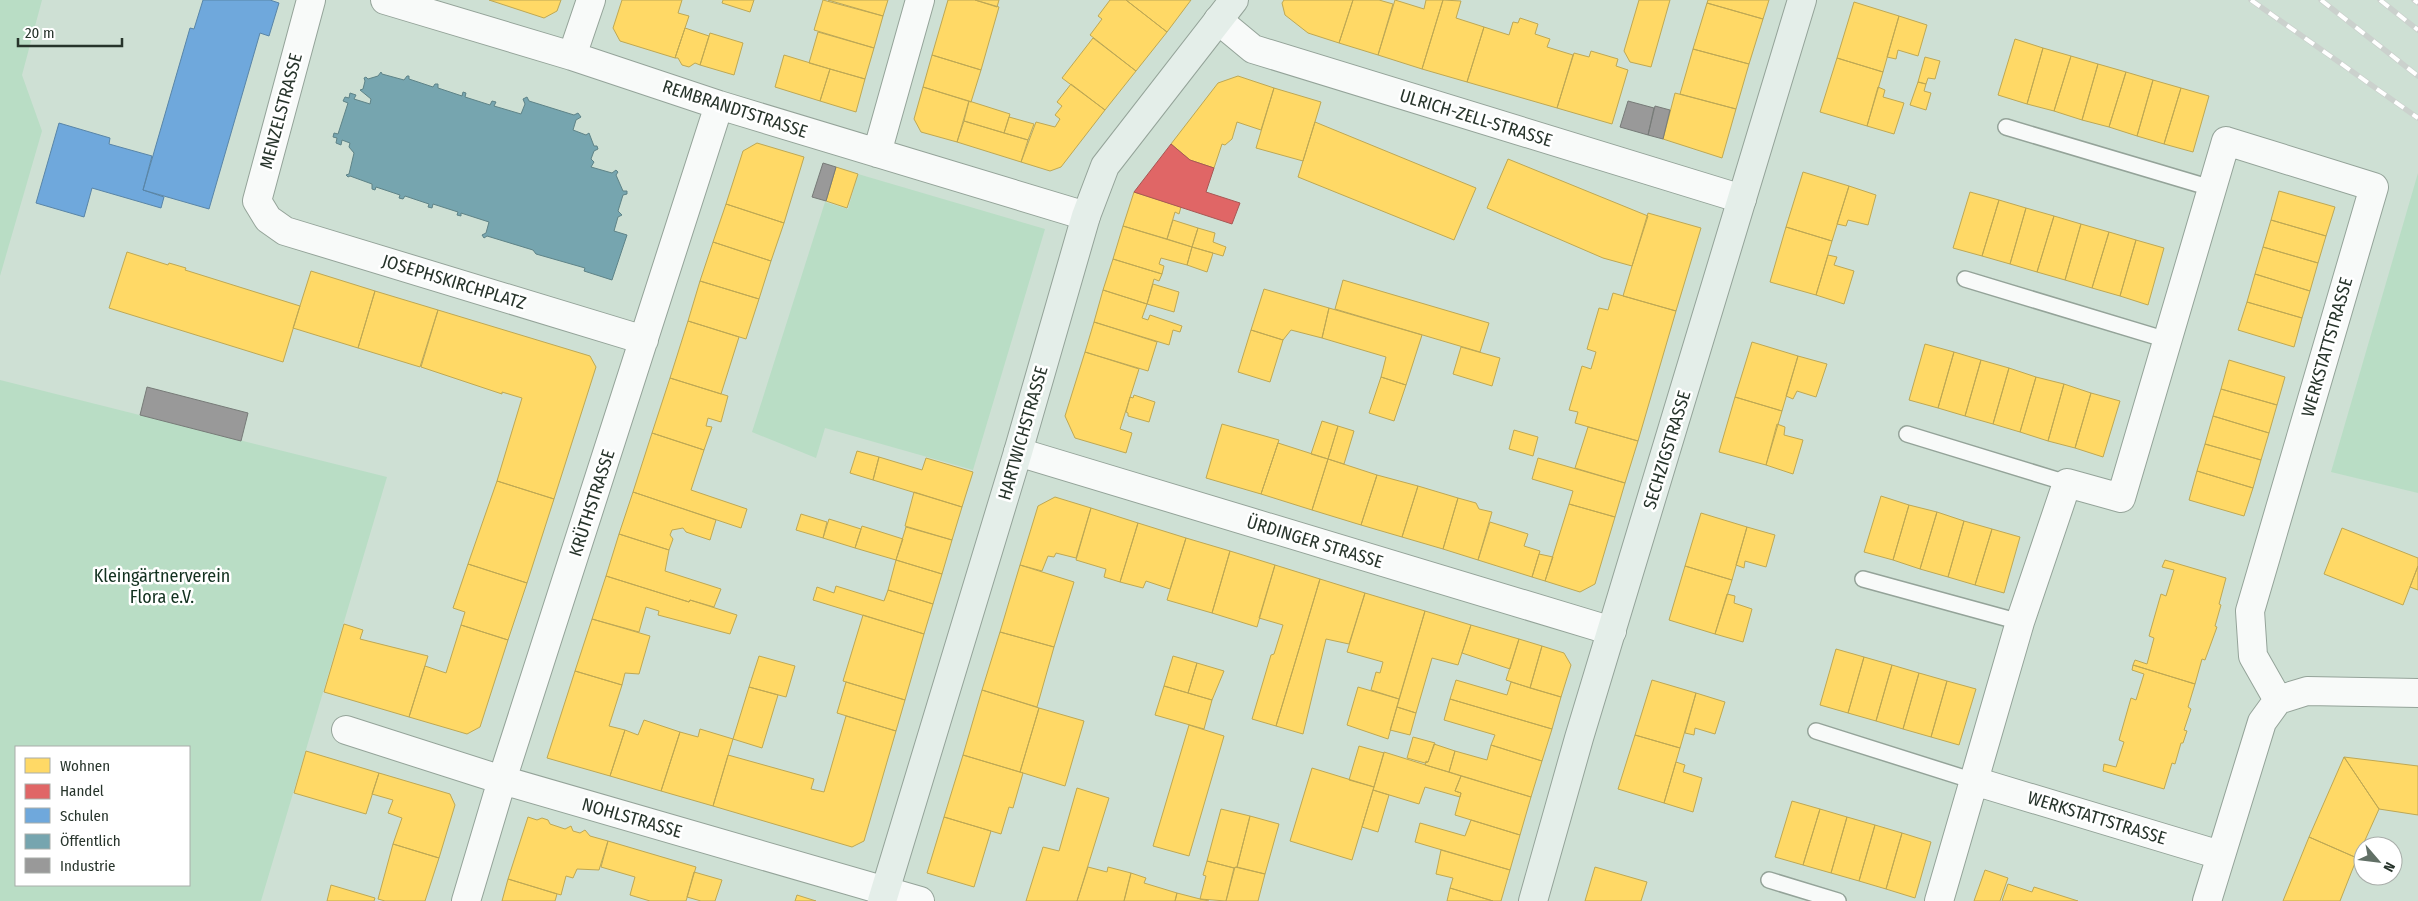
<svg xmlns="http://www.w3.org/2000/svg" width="2418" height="901" font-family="'Fira Sans Condensed',sans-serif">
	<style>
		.green { fill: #b9ddc5; fill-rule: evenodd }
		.homes { fill: #ffd966; stroke: #bea854 }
		.shops { fill: #e06666; stroke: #a85754 }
		.schools { fill: #6fa8dc; stroke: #5985a7 }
		.public { fill: #76a5af; stroke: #5e8387 }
		.industry { fill: #999; stroke: #777b78 }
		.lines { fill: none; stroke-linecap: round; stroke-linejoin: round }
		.lane-casing { stroke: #94a399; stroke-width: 18 }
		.street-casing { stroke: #94a399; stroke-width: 30 }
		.secondary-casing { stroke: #94a399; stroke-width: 30 }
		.lane { stroke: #f8faf9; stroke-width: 15 }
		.street { stroke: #f8faf9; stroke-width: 28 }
		.secondary { stroke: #e4eee9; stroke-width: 28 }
		.rail-casing { stroke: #cbd1cd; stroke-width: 5.5 }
		.rail { stroke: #fff; stroke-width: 4; stroke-dasharray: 11; stroke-linecap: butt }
		.labels { text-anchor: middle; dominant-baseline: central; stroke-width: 5; stroke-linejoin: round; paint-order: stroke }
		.street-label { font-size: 18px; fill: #27342b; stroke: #fff }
		.park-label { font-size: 18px; fill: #12311f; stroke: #fff }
	</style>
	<rect width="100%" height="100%" fill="#cee0d4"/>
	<path class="green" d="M0,0H42L22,75L42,131L0,276Z
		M2418,173V493L2331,472Z
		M858,174L1045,229L973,470L825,428L816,458L752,432L825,202L848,209Z
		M0,380L387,477L261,901H0ZM16,747H189V885H16Z"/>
	<path class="homes" d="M489,0H561L557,11L544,18Z
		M622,0H682L678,13L689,16L675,58L620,41L613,28Z
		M723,0H754L750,12L722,3Z
		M823,0L883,16L874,48L814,30Z
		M828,0H888L883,16Z
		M948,0H975L999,7L981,70L932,55Z
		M975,0H999L997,7Z
		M1110,0H1126L1167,32L1136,71L1090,35L1102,19L1098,16Z
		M1126,0H1191L1167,32Z
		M1284,0H1353L1339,43L1308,33L1285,15L1282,3Z
		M1353,0H1379L1393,4L1378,55L1339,43Z
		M1395,0L1424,9L1426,0H1443L1422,69L1378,55Z
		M1443,0L1461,1L1456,18L1484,27L1467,82L1422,69Z
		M1639,0H1670L1651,67L1630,62L1624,51Z
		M1708,0H1769L1763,19L1707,3Z
		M1854,2L1899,16L1883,72L1837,58Z
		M1707,3L1763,19L1749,64L1693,49Z
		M1899,16L1927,25L1918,56L1898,50L1896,59L1887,57Z
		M1520,18L1538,24L1535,34L1550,39L1547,47L1573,55L1557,108L1467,82L1484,27L1509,35L1513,22L1518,23Z
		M685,28L709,36L700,65L695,63L689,67L682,65L678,58H675Z
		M818,32L874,48L865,79L809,63Z
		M710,33L743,43L734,75L700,65Z
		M1093,38L1136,71L1105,110L1062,78Z
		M2015,39L2043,48L2027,104L1998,95Z
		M2043,48L2071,56L2054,111L2027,104Z
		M1693,49L1749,64L1736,109L1680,94Z
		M1591,51L1618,59L1616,66L1628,70L1612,124L1557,108L1574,53L1589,57Z
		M784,55L830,69L820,101L775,87Z
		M932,55L981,70L971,102L923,87Z
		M2071,56L2098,64L2082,120L2054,111Z
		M1925,57L1940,61L1935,79L1928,78L1926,84L1918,82Z
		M1837,58L1883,72L1867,126L1820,112Z
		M2098,64L2126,72L2109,127L2082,120Z
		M830,69L865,79L856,112L820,101Z
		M2126,72L2153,80L2137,136L2109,127Z
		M1238,76L1274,88L1261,130L1237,122L1232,139L1225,145L1222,144L1214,168L1190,160L1171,144L1218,83Z
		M2153,80L2181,88L2164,144L2137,136Z
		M1918,82L1926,84L1924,91L1931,93L1926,110L1910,105Z
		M1071,84L1105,110L1061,167L1050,171L1021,162L1036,122L1055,127L1060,119L1055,115L1062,106L1057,102Z
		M923,87L969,101L957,142L921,132L914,119Z
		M1878,87L1885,90L1883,97L1904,103L1894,134L1867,126Z
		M1274,88L1321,102L1303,161L1256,148Z
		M2181,88L2209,96L2193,152L2164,144Z
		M1675,93L1736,109L1722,158L1663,139Z
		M969,101L1010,114L1004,133L964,121Z
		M1009,117L1034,124L1028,140L1004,133Z
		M964,121L1028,140L1021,162L957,142Z
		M1315,122L1476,188L1454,240L1298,177Z
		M757,143L804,157L784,223L726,204L743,151Z
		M1508,159L1648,216L1632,266L1603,258L1487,208Z
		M836,167L858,174L847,208L826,201Z
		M1803,172L1849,186L1832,241L1786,227Z
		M1849,186L1876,195L1868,225L1848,220L1846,226L1837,224Z
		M2279,191L2335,207L2326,236L2271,220Z
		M1134,192L1181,207L1179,214L1175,212L1167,239L1123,226Z
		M1970,192L1999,200L1982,256L1953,248Z
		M1999,200L2026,208L2010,264L1982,256Z
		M726,204L784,223L771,261L713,242Z
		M2026,208L2054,216L2037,272L2010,264Z
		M1648,213L1701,228L1676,311L1623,296Z
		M2054,216L2081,224L2065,280L2037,272Z
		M1173,220L1198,228L1192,247L1167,239Z
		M2271,220L2326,236L2318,263L2263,247Z
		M2081,224L2109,232L2092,288L2065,280Z
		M1123,226L1192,247L1187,265L1161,258L1159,264L1164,266L1162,274L1113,259Z
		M1786,227L1832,241L1816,295L1770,282Z
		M1198,228L1215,233L1213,242L1226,247L1223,256L1192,247Z
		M2109,232L2136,240L2120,296L2092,288Z
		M2136,240L2164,248L2148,305L2120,296Z
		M713,242L771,261L759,299L700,281Z
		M1192,247L1213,253L1207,272L1187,265Z
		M2263,247L2318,263L2310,291L2255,274Z
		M127,252L168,265L169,263L186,268L185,270L300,306L283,362L109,308Z
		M1828,255L1837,257L1834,265L1854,271L1844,304L1816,295Z
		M1113,259L1162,274L1159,281L1154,279L1147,304L1103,290Z
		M311,271L375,291L358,348L293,328Z
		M2255,274L2310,291L2302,318L2247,302Z
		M1343,280L1489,323L1480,352L1335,309Z
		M700,281L759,299L746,339L688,321Z
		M1153,284L1179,292L1174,312L1147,304Z
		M1264,289L1329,308L1322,338L1291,330L1283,340L1251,330Z
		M1103,290L1147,304L1142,318L1148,320L1150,315L1182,326L1180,332L1173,330L1169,345L1094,322Z
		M375,291L438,310L420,367L358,348Z
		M1613,293L1676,311L1638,441L1575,423L1578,412L1569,410L1582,366L1591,369L1596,352L1587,349L1599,308L1608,310Z
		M2247,302L2302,318L2294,347L2238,330Z
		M1329,308L1422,335L1406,385L1381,377L1386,357L1322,338Z
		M438,310L590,356L596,367L554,499L497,481L522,398L502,392V394L421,367Z
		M688,321L739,337L721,394L670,378Z
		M1094,322L1157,342L1148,371L1085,352Z
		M1251,330L1283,340L1270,382L1238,372Z
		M1752,342L1798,356L1782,411L1735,397Z
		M1925,344L1954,352L1938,408L1909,400Z
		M1461,347L1500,358L1492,386L1453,374Z
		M1085,352L1139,369L1120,429L1132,433L1126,453L1075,438L1065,416Z
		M1954,352L1981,360L1965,416L1938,408Z
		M1798,356L1827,364L1816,397L1797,391L1793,399L1786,396Z
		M1981,360L2009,368L1993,424L1965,416Z
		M2229,360L2285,377L2277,405L2221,389Z
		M2009,368L2036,377L2020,432L1993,424Z
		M1381,377L1406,385L1394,421L1369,413Z
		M2036,377L2064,384L2048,441L2020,432Z
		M670,378L728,396L721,422L708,418L706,426L712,427L704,450L652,433Z
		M2064,384L2091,393L2075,448L2048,441Z
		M2221,389L2277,405L2269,433L2213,416Z
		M2091,393L2120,401L2103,457L2075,448Z
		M1134,395L1155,402L1149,422L1128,416V413L1126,412L1130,397L1133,398Z
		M1735,397L1782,411L1766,465L1719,452Z
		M2213,416L2269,433L2261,460L2205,444Z
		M1322,421L1338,426L1328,459L1311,454Z
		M1222,424L1279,440L1261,494L1206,478Z
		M1777,424L1785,427L1784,435L1803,440L1793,474L1766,465Z
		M1338,426L1354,431L1344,464L1328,459Z
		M1588,427L1638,441L1625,483L1575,468Z
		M1514,430L1538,437L1533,456L1509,449Z
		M652,433L704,450L691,490L747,509L741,528L633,492Z
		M1278,443L1328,459L1312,510L1261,494Z
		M2205,444L2261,460L2253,488L2197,471Z
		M857,451L879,457L873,480L850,473Z
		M879,457L922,470L926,458L973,472L962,507L873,480Z
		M1538,458L1625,483L1615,517L1569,504L1573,491L1532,479Z
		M1328,459L1377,475L1361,525L1312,510Z
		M2197,471L2253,488L2244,516L2189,500Z
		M1377,475L1418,486L1402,537L1361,525Z
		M497,481L554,499L527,583L468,564Z
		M1418,486L1458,498L1443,549L1402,537Z
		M633,492L716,520L710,540L686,532L683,528L672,530L670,535L673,539L669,550L619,534Z
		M914,492L962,507L952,540L905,526Z
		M1881,496L1909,505L1893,560L1864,552Z
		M1055,497L1091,508L1076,558L1056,553L1054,557L1048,556L1042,571L1020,565L1038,506Z
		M1458,498L1476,503L1479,509L1492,512L1478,560L1443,549Z
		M1569,504L1615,517L1595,584L1580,592L1545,581Z
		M1909,505L1937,512L1920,569L1893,560Z
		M1091,508L1138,523L1120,582L1104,577L1106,569L1076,560Z
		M1937,512L1964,521L1948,577L1920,569Z
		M1701,513L1747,527L1732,580L1685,566Z
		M801,514L827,522L823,538L796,530Z
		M829,519L861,529L855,548L823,538Z
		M1964,521L1992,529L1975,585L1948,577Z
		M1490,522L1528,534L1524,546L1540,551L1532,577L1478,560Z
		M1138,523L1186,538L1170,589L1146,581L1143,588L1120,582Z
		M862,526L903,539L896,560L855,548Z
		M906,527L952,540L942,574L896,560Z
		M1747,527L1775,535L1766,567L1745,561L1744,568L1736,565Z
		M2342,528L2418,558V566L2403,605L2324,574Z
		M1992,529L2020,537L2004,593L1975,585Z
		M619,534L669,550L665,571L721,589L714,607L690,600L689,602L606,576Z
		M1186,538L1230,551L1212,613L1167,600Z
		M1230,551L1275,565L1257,627L1212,613Z
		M1539,554L1553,557L1545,581L1532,577Z
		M896,560L942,574L933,604L888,590Z
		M2165,560L2226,578L2219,604L2221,605L2215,626L2217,627L2205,660L2202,659L2195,684L2133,665L2135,660L2147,664L2154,638L2149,636L2161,594L2166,596L2174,570L2162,567Z
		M468,564L527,583L508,640L461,625L465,612L453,608Z
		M1020,565L1074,582L1054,647L1000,632Z
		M1275,565L1320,579L1276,726L1252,719L1271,655L1274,654L1283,625L1259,618Z
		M1685,566L1732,580L1715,634L1669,620Z
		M2418,566V590L2410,587Z
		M606,576L689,602L690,600L737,615L730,634L658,615L659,611L646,607L639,632L592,619Z
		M1320,579L1365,593L1349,644L1326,639L1303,734L1276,726Z
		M836,586L884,601L888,590L933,604L924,634L813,600L817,587L834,593Z
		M1365,593L1425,611L1399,699L1371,690L1376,672L1380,673L1383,662L1347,652Z
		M1727,594L1735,596L1734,603L1752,609L1743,642L1715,634Z
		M1425,611L1471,625L1458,665L1432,658L1416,713L1397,707Z
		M863,615L924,634L905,700L843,681Z
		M592,619L650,636L639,674L625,673L622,685L575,671Z
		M344,624L363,630L360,639L428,656L409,717L324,692Z
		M461,625L508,640L480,727L467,734L409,717L425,666L446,673Z
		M1471,625L1519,639L1510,669L1462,653Z
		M1000,632L1054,647L1037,707L982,690Z
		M1519,639L1542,646L1530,688L1506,680Z
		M1542,646L1564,653L1571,665L1561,697L1530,688Z
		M1836,649L1864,657L1848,713L1820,705Z
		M759,656L795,666L786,697L749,687Z
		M1173,656L1197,663L1188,693L1164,686Z
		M1864,657L1892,665L1876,721L1848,713Z
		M1197,663L1224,671L1212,700L1188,693Z
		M1892,665L1919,673L1903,729L1876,721Z
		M2133,665L2195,684L2188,707L2191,709L2184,730L2187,731L2183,743H2181L2175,764L2172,763L2164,789L2103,771L2104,764L2116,767L2124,742L2119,740L2131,698L2136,700L2144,674L2132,670Z
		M575,671L622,685L609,726L625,730L610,776L547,758Z
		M1919,673L1947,681L1931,737L1903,729Z
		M1456,680L1507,695L1511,682L1561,697L1552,729L1450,699Z
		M1652,680L1696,693L1680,748L1635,735Z
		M1947,681L1976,689L1959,745L1931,737Z
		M846,682L905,700L896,731L837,713Z
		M1164,686L1212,700L1204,729L1155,715Z
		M749,687L778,695L762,748L733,739Z
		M1358,687L1399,699L1388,739L1347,725Z
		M982,690L1039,708L1020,772L963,755Z
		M1696,693L1725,702L1715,734L1695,728L1694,735L1685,733Z
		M1450,699L1552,729L1542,761L1491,745L1495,735L1444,720Z
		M1397,707L1416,713L1410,735L1390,730Z
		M1039,708L1084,721L1065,786L1020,772Z
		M846,716L896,731L864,841L852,847L713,806L728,755L814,779L811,789L824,792Z
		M644,720L680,732L661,791L610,776L625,730L638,735Z
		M1189,725L1224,736L1189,856L1153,846Z
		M700,729L733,739L713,806L661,791L680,732L698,737Z
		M1635,735L1680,748L1664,803L1618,789Z
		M1413,737L1435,743L1428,762L1425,763L1407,758Z
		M1434,744L1455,751L1449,772L1425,765L1426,761L1428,762Z
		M1491,745L1542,761L1531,797L1449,772L1455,751L1487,760Z
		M1359,746L1384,753L1374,787L1349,780Z
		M306,751L379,773L366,814L294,793Z
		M1384,752L1461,776L1455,791L1461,793L1460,797L1425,787L1419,804L1373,790Z
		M963,755L1023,773L1013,808L1009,807L1001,834L944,817Z
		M2344,757L2379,809L2357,858L2309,837Z
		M2344,757L2418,766V815L2379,809Z
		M1676,762L1685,765L1683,772L1702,778L1693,812L1664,803Z
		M1312,768L1374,787L1352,860L1290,841Z
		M379,773L450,794L455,805L439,858L393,844L402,818L388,813L393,800L372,794Z
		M1461,776L1531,797L1520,835L1455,815L1461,793L1455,791Z
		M1077,788L1109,798L1077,901H1026L1043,847L1059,851Z
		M1373,790L1389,795L1378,832L1362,827Z
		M1792,801L1820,809L1803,865L1775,857Z
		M1221,809L1250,816L1237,867L1234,868L1207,861Z
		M1820,809L1847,817L1831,873L1803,865Z
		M1250,816L1279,824L1265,874L1237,867Z
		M528,817L537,820L542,818L548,820L550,824L565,829L571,826L573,831L580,833L585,830L590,836L608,841L599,870L577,869L573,878L566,876L561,895L508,879Z
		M944,817L991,831L974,887L927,873Z
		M1847,817L1875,825L1859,881L1831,873Z
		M1471,820L1520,835L1510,870L1415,842L1420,823L1465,836Z
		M1875,825L1902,833L1886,889L1859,881Z
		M1902,833L1931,842L1915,898L1886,889Z
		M2309,837L2357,858L2340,901H2283Z
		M608,841L696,867L686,901H650L630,895L635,877L601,867Z
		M393,844L439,858L425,901H385L378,899Z
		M1441,850L1510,870L1501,901H1493L1450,888L1453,878L1436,874Z
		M1207,861L1234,868L1226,901L1200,899L1206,876L1203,875Z
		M1088,867L1107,872L1108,867L1131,873L1124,901H1077Z
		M1235,867L1265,874L1258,901H1226Z
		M1595,867L1647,882L1641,901H1585Z
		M1985,870L2008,878L2000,901H1974Z
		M694,872L722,880L715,901H701L687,897Z
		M1131,873L1146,878L1144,883L1177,893L1175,901H1124Z
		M508,879L557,894L555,901H502Z
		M2008,884L2032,892L2034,887L2078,901H2002Z
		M331,885L375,898L374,901H327Z
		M1450,888L1493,901H1447Z
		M1177,893L1200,899L1209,901H1175Z
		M797,895L816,901H795Z"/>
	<path class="shops" d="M1171,144L1190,160L1214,168L1206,192L1240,203L1232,224L1134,192Z"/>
	<path class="schools" d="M203,0H270L279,3L269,36L260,33L209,209L143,190L190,28L194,29Z
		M59,123L110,138L109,144L152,156L143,190L164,197L161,208L92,188L84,217L36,203Z"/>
	<path class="public" d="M381,72L382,74L404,80L407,76H409V79L433,87L435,84H438V88L462,96L463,92L466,93L465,97L490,105L492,101L496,102L494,106L521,114L525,104L523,99L527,97L529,101L574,115L578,113L581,117L576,120L573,130L586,135L589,133L594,146H597L598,149L594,151L591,159L594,162L591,167L612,173L616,170L618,172L616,175L623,191H627V194L623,195L618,211L622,215L618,217L614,231L627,235L612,280L584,271L585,268L536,254L533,250L487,236L484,238L482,235L486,233L489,222L461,213V216L457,215L458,212L433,204L432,208L428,207L429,204L405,196L403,199L399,198L400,195L376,187L375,190L372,189V184L350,176L348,177L346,175L349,174L354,153L349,147L350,143L342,140L341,145L336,143L337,138L333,137L334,133L338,134L348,103L343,101L345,97L349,98L350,93L356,95L354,99L370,104L371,99L360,90L363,89L365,81L364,78L366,77L368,79L378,76Z"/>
	<path class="industry" d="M1628,101L1654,108L1648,135L1620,127Z
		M1655,106L1670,110L1663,139L1648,135Z
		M823,163L836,167L826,201L812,197Z
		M147,387L248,413L241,441L140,415Z"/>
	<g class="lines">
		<g class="lane-casing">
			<path id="lane" d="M2006,127L2211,188
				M1965,279L2167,340
				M1907,434L2067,483
				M1863,579L2020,622
				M1816,731L1974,781
				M1769,880L1838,901"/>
		</g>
		<g class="street-casing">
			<path id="street" d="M311,0L257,201L268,219L285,231L644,340
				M385,0L572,56L719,105L1086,216
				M1218,20L1253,49L1742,199
				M572,56L591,0
				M877,153L920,0
				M1018,452L1612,631
				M346,730L502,780L920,901
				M1974,781L2220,855
				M466,901L502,780L719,105
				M1939,901L2020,622L2067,483L2121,498L2226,141L2374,187L2250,611L2253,656L2278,700
				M2207,901L2262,722L2278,700L2307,691L2418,693"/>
		</g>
		<g class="secondary-casing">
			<path id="secondary" d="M882,901L1018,452L1086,216L1105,166L1234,0
				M1533,901L1579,738L1802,0"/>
		</g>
		<use href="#lane" class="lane"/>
		<use href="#street" class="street"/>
		<use href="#secondary" class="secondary"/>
		<g class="rail-casing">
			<path id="rail" d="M2251,0L2418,118
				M2321,0L2418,76
				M2380,0L2418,30
				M2414,0L2418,3"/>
		</g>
		<use href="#rail" class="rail"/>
	</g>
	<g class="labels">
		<g class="street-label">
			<text transform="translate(735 109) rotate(18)">REMBRANDTSTRASSE</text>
			<text transform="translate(281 111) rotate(-75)">MENZELSTRASSE</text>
			<text transform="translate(1476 118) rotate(17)">ULRICH-ZELL-STRASSE</text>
			<text transform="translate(454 282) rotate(17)">JOSEPHSKIRCHPLATZ</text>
			<text transform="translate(2327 347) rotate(-74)">WERKSTATTSTRASSE</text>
			<text transform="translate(1023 433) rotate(-74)">HARTWICHSTRASSE</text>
			<text transform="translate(1667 450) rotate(-73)">SECHZIGSTRASSE</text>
			<text transform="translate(592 503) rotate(-72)">KRÜTHSTRASSE</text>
			<text transform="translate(1315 542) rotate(17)">ÜRDINGER STRASSE</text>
			<text transform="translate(632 818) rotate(16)">NOHLSTRASSE</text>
			<text transform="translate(2097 818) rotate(17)">WERKSTATTSTRASSE</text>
		</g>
		<g class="park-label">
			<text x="162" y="576">Kleingärtnerverein<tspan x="162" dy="21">Flora e.V.</tspan></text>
		</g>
	</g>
	<rect x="15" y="746" width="175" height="140" fill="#ffffff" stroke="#a9aeaa"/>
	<rect x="25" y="758" width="25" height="15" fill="#ffd966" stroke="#a9aeaa"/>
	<text x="60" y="771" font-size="15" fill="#27342b">Wohnen</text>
	<rect x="25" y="784" width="25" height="15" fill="#e06666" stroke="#a9aeaa"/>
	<text x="60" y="796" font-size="15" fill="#27342b">Handel</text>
	<rect x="25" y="808" width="25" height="15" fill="#6fa8dc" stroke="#a9aeaa"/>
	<text x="60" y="821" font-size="15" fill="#27342b">Schulen</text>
	<rect x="25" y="834" width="25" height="15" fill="#76a5af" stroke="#a9aeaa"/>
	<text x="60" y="846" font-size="15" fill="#27342b">Öffentlich</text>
	<rect x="25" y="858" width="25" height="15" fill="#999999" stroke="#a9aeaa"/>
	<text x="60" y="871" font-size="15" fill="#27342b">Industrie</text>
	<g transform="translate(2378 861) rotate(118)"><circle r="24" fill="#ffffff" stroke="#a9aeaa"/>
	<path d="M0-4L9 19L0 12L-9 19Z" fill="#617066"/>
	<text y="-8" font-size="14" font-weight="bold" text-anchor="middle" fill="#27342b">N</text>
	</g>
	<path d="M18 38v8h104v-8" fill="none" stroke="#27342b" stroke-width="2.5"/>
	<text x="25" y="38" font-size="15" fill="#27342b" stroke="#ffffff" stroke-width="4" paint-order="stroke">20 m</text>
</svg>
